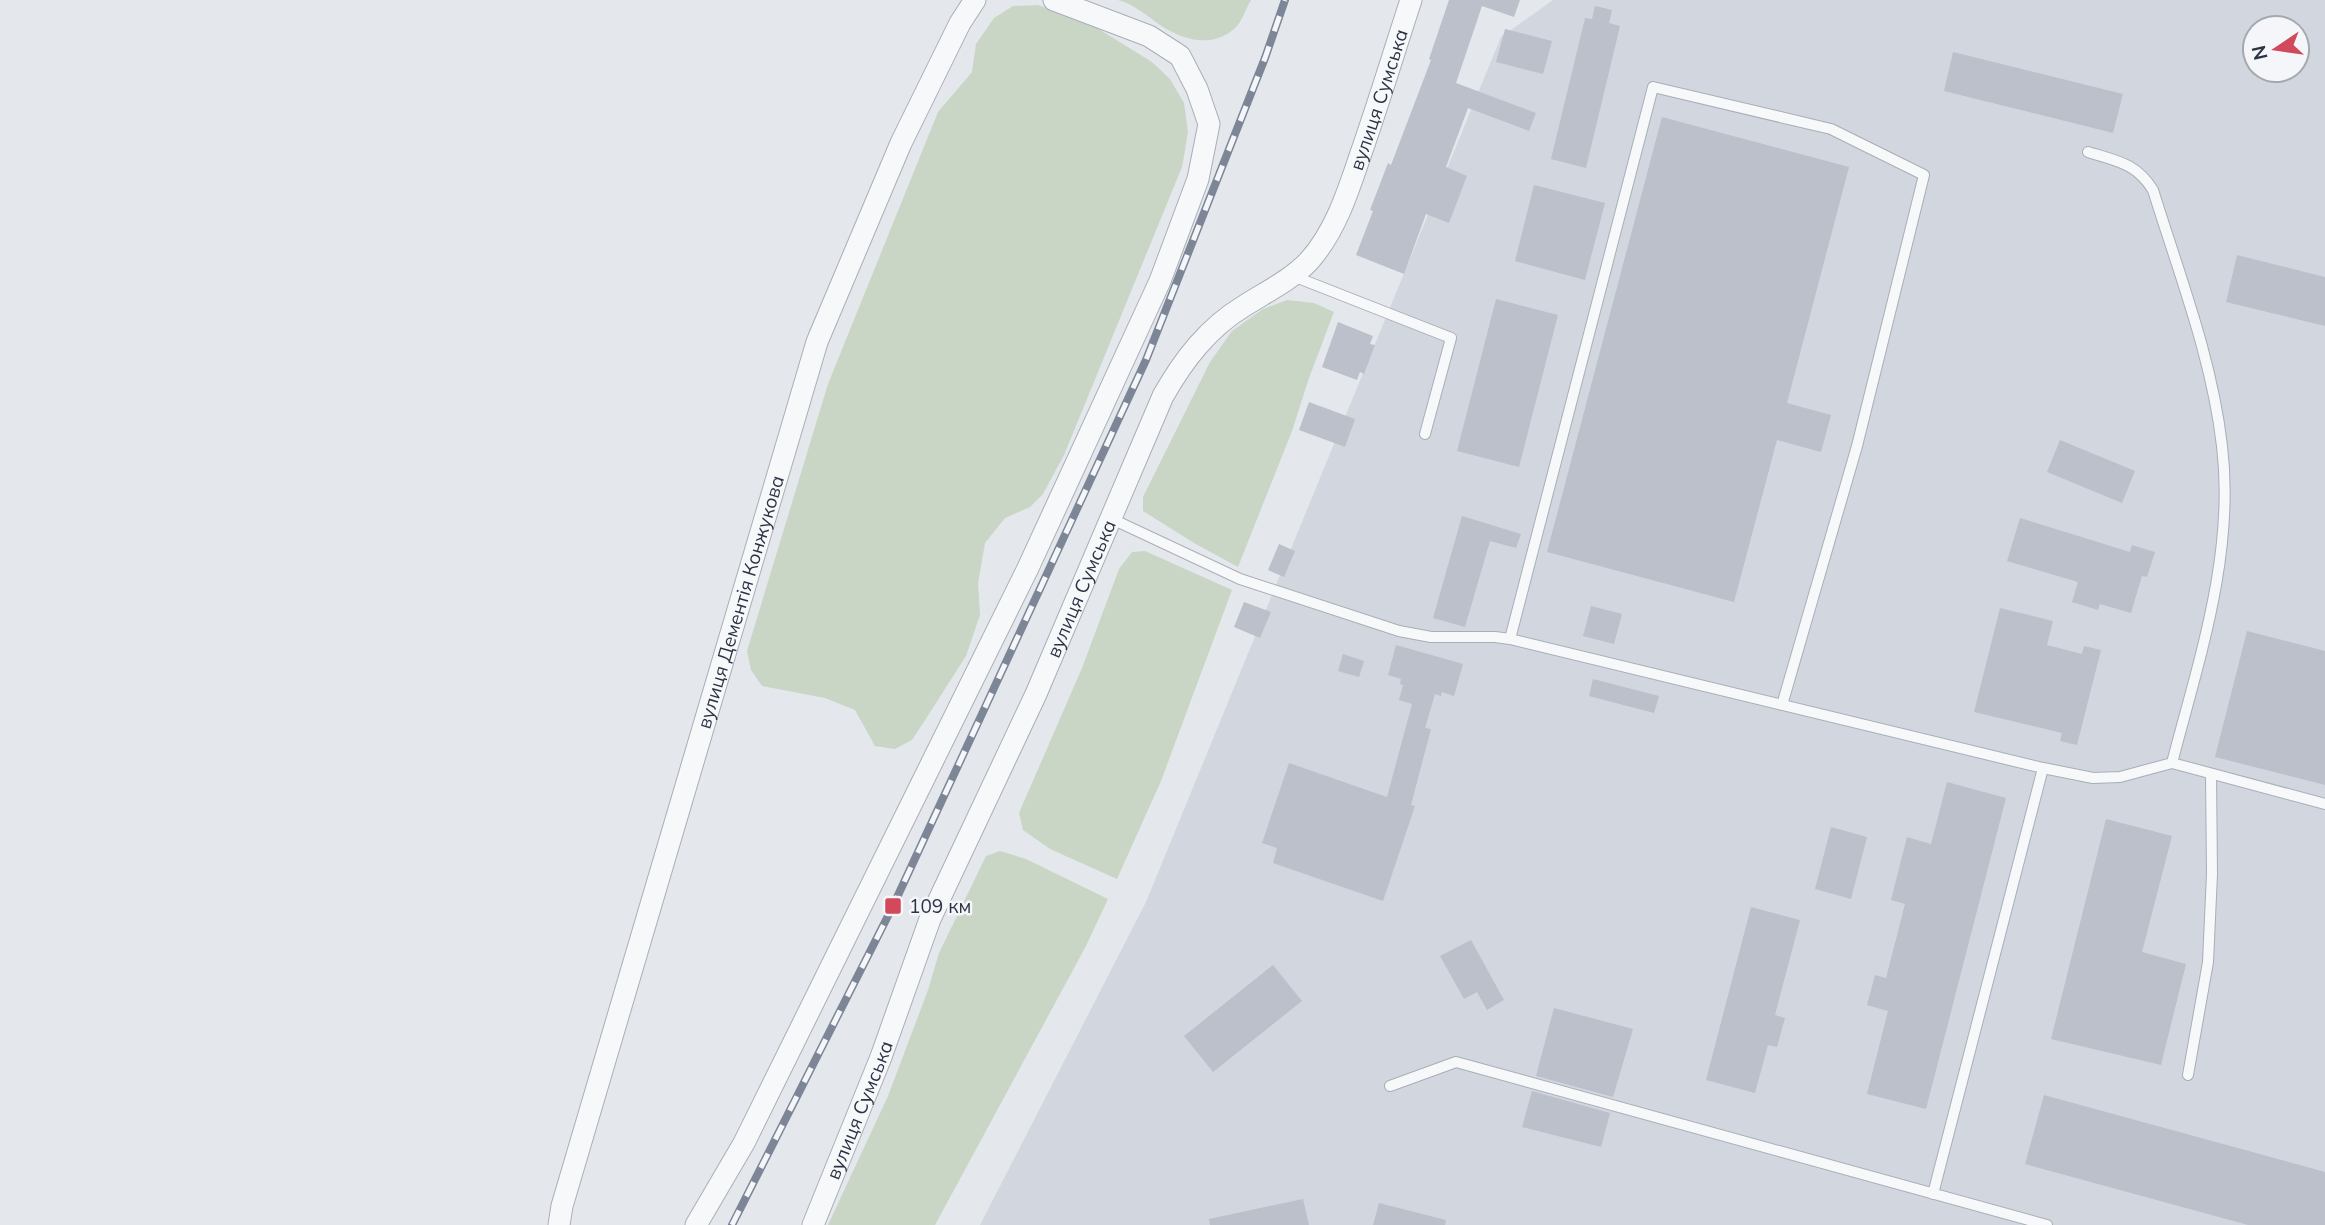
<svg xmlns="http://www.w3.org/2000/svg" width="2325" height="1225" font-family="Mulish,sans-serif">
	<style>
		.built { fill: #d2d6de; fill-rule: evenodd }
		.green { fill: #c9d6c5 }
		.building { fill: #bbc0ca }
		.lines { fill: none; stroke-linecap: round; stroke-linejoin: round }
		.lane-casing { stroke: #a9aeb7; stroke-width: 12 }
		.street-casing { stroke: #a9aeb7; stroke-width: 23 }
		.lane { stroke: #f7f8fa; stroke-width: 10 }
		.street { stroke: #f7f8fa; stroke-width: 21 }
		.rail-casing { stroke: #7d8696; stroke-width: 8 }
		.rail { stroke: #f4f6f9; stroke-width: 5; stroke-dasharray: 16; stroke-linecap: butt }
		.poi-dot { fill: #d1495b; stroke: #f4f6f9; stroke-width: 2.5 }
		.labels { text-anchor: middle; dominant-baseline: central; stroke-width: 5; stroke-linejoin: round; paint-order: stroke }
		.street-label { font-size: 19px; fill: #2b3445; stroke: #f4f6f9 }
		.poi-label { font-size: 19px; fill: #2b3445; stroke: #f4f6f9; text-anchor: start }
	</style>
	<rect width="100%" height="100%" fill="#e4e7ec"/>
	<path class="built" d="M1553,0H2325V1225H980L1146,902L1501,37ZM2255,28H2297V70H2255Z"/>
	<path class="green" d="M1118,0H1251C1246,8 1242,22 1235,28C1212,49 1183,40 1160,25C1146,15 1135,5 1118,0Z
		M1038,5L1092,25L1152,62L1170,79L1184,103L1188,132L1182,167L1064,455L1043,494L1030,507L1005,518L985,543L978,583L980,615L966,656L929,714L912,740L895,749L875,746L855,710L825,698L762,686L751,670L747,651L828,384L938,112L972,72L976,44L994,18L1013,6Z
		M1287,300L1314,303L1334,312L1309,378L1292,431L1238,567L1194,543L1143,511V497L1210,362L1232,331L1263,309Z
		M1145,551L1232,590L1161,781L1117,879L1050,849L1023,830L1019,813L1082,668L1119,569L1132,552Z
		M1000,851L1026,859L1108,899L1086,946L935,1225H828L888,1096L928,990L939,953L986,856Z"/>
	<path class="building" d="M1449,0H1520L1514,17L1482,6L1456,83L1536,113L1529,131L1468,108L1446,167L1467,176L1449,223L1426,214L1404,274L1356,255L1373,211L1370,210L1388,163L1391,165L1431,60L1429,59Z
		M1595,6L1612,10L1609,23L1620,26L1586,168L1551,159L1585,18L1592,19Z
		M1505,29L1552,41L1543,74L1496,62Z
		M1953,52L2123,94L2113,133L1944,91Z
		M1662,117L1849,167L1787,403L1831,415L1821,452L1777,440L1734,602L1547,552Z
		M1534,185L1605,203L1585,280L1515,261Z
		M2237,255L2325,277V326L2226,302Z
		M1496,299L1558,315L1519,467L1457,451Z
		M1338,322L1373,336L1370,344L1375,345L1364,374L1360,372L1357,380L1322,367Z
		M1309,402L1355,419L1345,447L1299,430Z
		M2060,440L2135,471L2122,503L2047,472Z
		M1462,516L1521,534L1516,548L1490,541L1465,627L1433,618Z
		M2020,518L2130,552L2132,545L2155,552L2147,577L2142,576L2131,613L2100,604L2098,610L2072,602L2078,582L2007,561Z
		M1279,544L1295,551L1284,577L1268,570Z
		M1244,602L1271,612L1260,638L1234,627Z
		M1591,606L1622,614L1614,644L1583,636Z
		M2000,608L2053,621L2047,645L2082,654L2084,646L2101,650L2077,745L2060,741L2062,733L1974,712Z
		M2247,631L2325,651V785L2215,757Z
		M1396,645L1463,664L1454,696L1442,692L1441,696L1435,694L1425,728L1431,729L1411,805L1415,806L1383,901L1273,863L1277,848L1262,843L1289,763L1387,797L1412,704L1399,700L1403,685L1400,684L1401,679L1388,675Z
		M1343,654L1364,661L1359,677L1338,671Z
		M1593,679L1659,696L1654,713L1589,696Z
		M1947,782L2006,798L1926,1109L1867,1094L1888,1011L1867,1005L1875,975L1886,978L1905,904L1891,900L1907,837L1931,844Z
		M2106,819L2172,836L2142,952L2186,964L2161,1065L2051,1039Z
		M1831,827L1867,837L1851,899L1815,889Z
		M1751,907L1800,920L1775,1015L1785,1018L1777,1047L1768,1045L1755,1093L1706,1080Z
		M1471,940L1504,1000L1487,1010L1477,992L1464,999L1440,956Z
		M1273,965L1302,1001L1213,1072L1184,1036Z
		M1554,1008L1633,1029L1613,1097L1536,1076Z
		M1532,1091L1610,1113L1601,1147L1522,1127Z
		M2044,1095L2325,1172V1225H2248L2025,1164Z
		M1303,1199L1309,1225H1210L1209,1219Z
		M1379,1203L1446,1220L1445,1225H1373Z"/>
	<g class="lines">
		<g class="lane-casing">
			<path id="lane" d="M2088,152C2117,161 2136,163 2153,190C2179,274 2212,358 2222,446C2235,554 2199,659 2172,763
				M1293,276L1451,338L1425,434
				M1112,519L1240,579L1399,631L1431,637H1495L1510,639L2043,768L1933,1194
				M1510,639L1653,87L1831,129L1924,175L1857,446L1782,705
				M2043,768L2093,778L2120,777L2172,763L2325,804
				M2188,1075L2208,962L2212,874L2211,774
				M1390,1086L1456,1062L2047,1225"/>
		</g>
		<g class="street-casing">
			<g id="street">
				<path id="s1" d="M559,1225L562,1206L817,342L901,143L960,23L975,0"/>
				<path d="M696,1225L744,1143L1028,568L1160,281L1198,179L1209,124L1197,89L1180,56L1149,36L1054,0"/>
				<path id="s2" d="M813,1225L881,1057L930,919L1036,694L1163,396C1184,359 1208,328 1244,306C1266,292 1291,280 1309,261C1335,232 1348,192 1360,156C1378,105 1394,52 1411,0"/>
			</g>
		</g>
		<use href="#lane" class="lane"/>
		<use href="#street" class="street"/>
		<g class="rail-casing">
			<path id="rail" d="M732,1225L893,906L1146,360L1265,58L1285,0"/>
		</g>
		<use href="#rail" class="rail"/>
	</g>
	<rect class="poi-dot" x="884" y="897" width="18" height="18" rx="3.5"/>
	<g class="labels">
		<g class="street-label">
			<text stroke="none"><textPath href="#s2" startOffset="1279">вулиця Сумська</textPath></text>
			<text stroke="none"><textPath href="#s2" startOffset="691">вулиця Сумська</textPath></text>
			<text stroke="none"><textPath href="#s1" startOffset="649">вулиця Дементія Конжукова</textPath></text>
			<text stroke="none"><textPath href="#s2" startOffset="124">вулиця Сумська</textPath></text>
		</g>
		<g class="poi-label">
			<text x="909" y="906">109 км</text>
		</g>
	</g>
	<g transform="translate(2276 49) rotate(257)"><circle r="33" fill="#f4f6f9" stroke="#a4a8b1" stroke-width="2"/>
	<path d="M0-5L12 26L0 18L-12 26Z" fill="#d1495b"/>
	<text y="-10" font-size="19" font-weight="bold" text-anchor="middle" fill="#2b3445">N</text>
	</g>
</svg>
